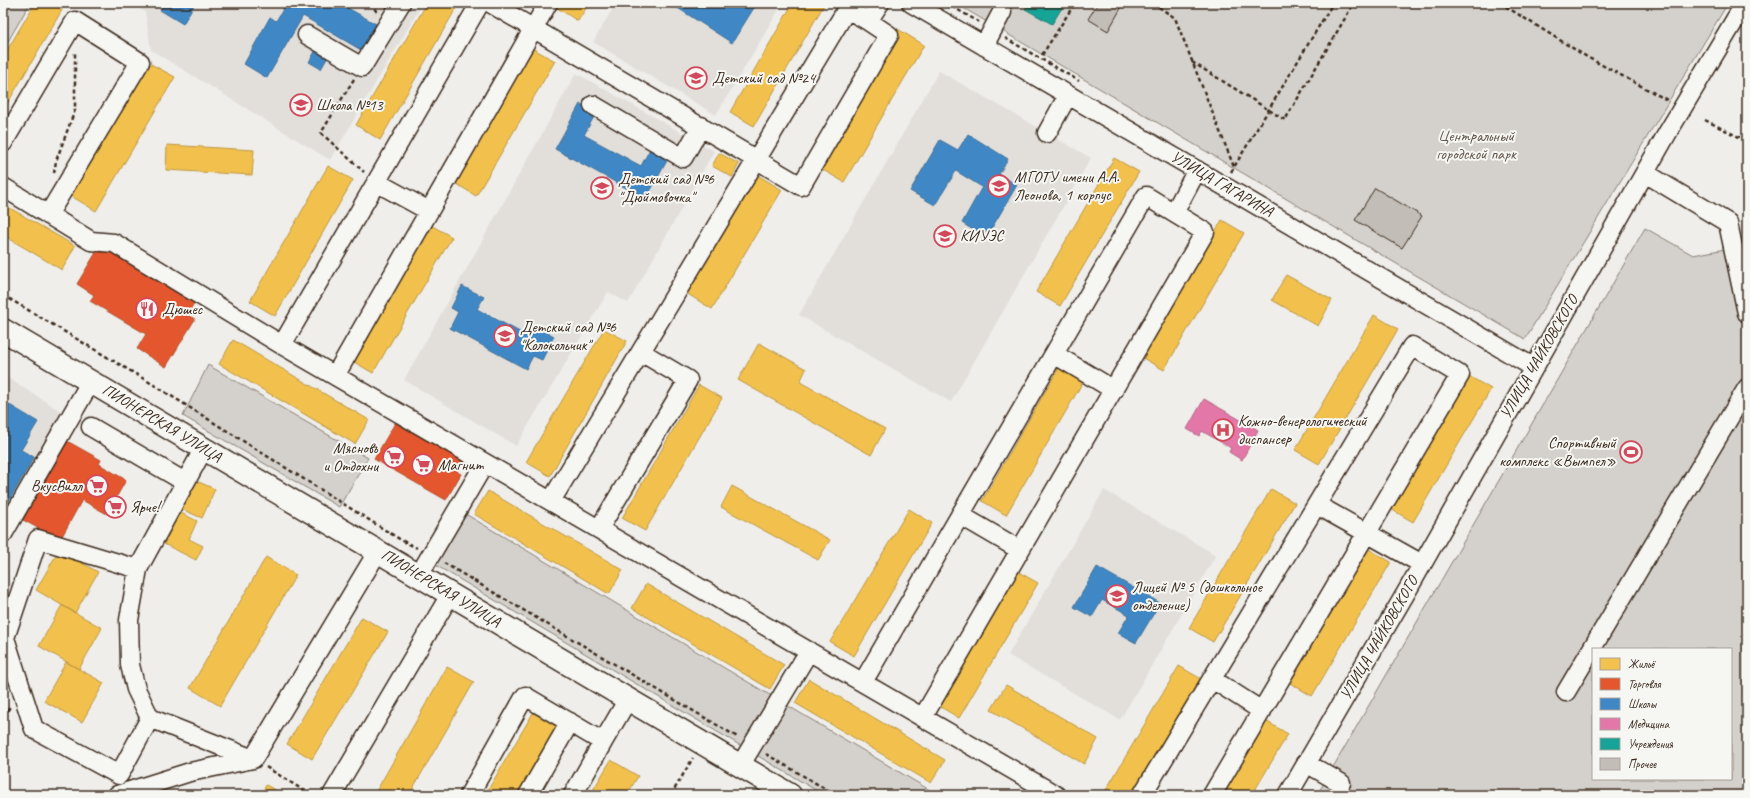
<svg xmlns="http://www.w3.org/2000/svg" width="1750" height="798" font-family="Caveat,sans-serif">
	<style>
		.built { fill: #e2dfdb }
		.green { fill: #d4d1cc; stroke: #887e75; fill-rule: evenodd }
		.homes { fill: #f2c14e; stroke: #bb9440 }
		.shops { fill: #e4572e; stroke: #b14a29 }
		.schools { fill: #3f88c5; stroke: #3e6c93 }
		.health { fill: #e377a8; stroke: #b1607f }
		.public { fill: #17a398; stroke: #227f73 }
		.building { fill: #c2bdb7; stroke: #3b2a1e }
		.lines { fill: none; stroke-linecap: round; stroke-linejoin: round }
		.minor-casing { stroke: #3b2a1e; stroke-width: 21 }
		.major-casing { stroke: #3b2a1e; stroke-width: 25 }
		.path { stroke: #3b2a1e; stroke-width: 2.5; stroke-dasharray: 4 3; stroke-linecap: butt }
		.minor { stroke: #f6f6f2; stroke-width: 18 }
		.major { stroke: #f6f6f2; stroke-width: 22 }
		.labels { text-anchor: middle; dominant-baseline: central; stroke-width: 4; stroke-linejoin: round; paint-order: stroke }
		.poi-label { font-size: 16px; fill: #3b2a1e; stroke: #f6f6f2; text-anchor: start }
		.park-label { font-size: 16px; fill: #61544a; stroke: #f6f6f2 }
		.street-label { font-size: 16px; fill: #3b2a1e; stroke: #f6f6f2 }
	</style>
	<rect width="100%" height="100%" fill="#efeeea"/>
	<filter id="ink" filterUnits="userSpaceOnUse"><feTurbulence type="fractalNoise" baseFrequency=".025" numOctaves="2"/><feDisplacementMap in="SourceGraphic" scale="8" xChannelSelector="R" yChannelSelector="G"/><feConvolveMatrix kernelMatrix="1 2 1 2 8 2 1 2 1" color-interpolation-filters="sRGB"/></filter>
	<g filter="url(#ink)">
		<path class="built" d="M130,3H423L330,160L151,50L145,12Z
			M616,3H783L716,115L593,42Z
			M939,71L1091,158L951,402L799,315Z
			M576,73L714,151L628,303L608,292L516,446L404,380Z
			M3,375L75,420L3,543Z
			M1104,490L1216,555L1120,720L1008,655Z"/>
		<path class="green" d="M6,3H30L3,50V8Z
			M955,3H1728L1525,339L1356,240Z
			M1645,228L1693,255L1747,245V795H1317ZM1593,649H1731V779H1593Z
			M208,365L368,458L339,507L183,416Z
			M462,512L938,795H824L432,563Z"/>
		<path class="homes" d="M35,3H49L62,10L3,111V57Z
			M427,3H455L458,5L380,140L356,125Z
			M556,3H589L578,21L554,6Z
			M793,3H825L754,126L730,112Z
			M896,28L924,45L844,182L816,166Z
			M530,47L555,61L476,196L452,181Z
			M149,63L175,77L96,211L71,196Z
			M167,145L254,150L252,175L166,170Z
			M719,153L739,164L732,177L712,166Z
			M1114,158L1139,172L1060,306L1036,292Z
			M328,166L353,180L275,316L250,301Z
			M756,174L782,190L712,309L686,293Z
			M3,204L75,246L62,270L3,235Z
			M1222,220L1244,233L1164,370L1141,357Z
			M427,223L452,237L373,373L349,359Z
			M1286,275L1332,300L1318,326L1272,300Z
			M1374,315L1398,329L1319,464L1295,450Z
			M604,329L627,341L550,476L526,462Z
			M233,340L369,420L355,444L219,364Z
			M759,343L806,369L800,382L885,429L871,455L738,380Z
			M1060,366L1084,380L1006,515L982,501Z
			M1467,375L1491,389L1413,522L1389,508Z
			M699,385L722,398L645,531L622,518Z
			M194,480L215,489L202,518L181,509Z
			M732,486L830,540L818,560L721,507Z
			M1271,489L1295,503L1213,642L1189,628Z
			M488,491L623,570L609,594L474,514Z
			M909,509L932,523L854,656L830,642Z
			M179,512L197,521L189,539L203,546L196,560L164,544Z
			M1367,548L1391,562L1312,696L1288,682Z
			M59,550L98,572L75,613L36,590Z
			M266,557L296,575L220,706L190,688Z
			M1013,569L1038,583L959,718L934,703Z
			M646,584L784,665L770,689L632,608Z
			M62,605L102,628L79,669L39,646Z
			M362,617L388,632L312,759L287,744Z
			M66,662L104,683L82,722L44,701Z
			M1179,666L1203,680L1135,795H1103Z
			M447,667L474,682L409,795H374Z
			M809,679L945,760L931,783L795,703Z
			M1006,685L1098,739L1084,764L991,710Z
			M533,713L557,727L517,795H485Z
			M1264,720L1288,734L1252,795H1220Z
			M611,760L638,776L627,795H590Z
			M266,785L284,795H261Z"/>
		<path class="shops" d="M100,246L194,303L187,315L195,319L166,367L137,349L146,334L90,301L94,295L77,284Z
			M395,423L421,437L422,435L464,459L457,472L461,474L446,500L374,459Z
			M67,441L101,460L99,464L126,480L107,514L82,500L60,540L23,520Z"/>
		<path class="schools" d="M164,3H195L183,24L160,10Z
			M280,3H339L376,24L361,50L303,16L267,78L244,64L270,17L276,21L285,6Z
			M670,3H733L738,6L739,3H757L732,43Z
			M317,48L329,55L321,69L309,62Z
			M580,104L596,113L584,135L641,166L651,147L669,157L646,199L555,149Z
			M968,134L1008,159L999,174L1017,185L986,238L962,223L982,187L956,171L935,205L910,191L940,140L958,150Z
			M462,286L484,297L477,309L529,337L535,326L554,336L542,360L533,356L526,369L450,328L458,312L451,308Z
			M3,401L38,422L21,450L34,457L3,511Z
			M1097,567L1160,603L1136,643L1118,633L1129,615L1102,600L1092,617L1074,607Z"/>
		<path class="health" d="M1204,399L1258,430L1242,460L1229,452L1231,448L1202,431L1199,436L1187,429Z"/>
		<path class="public" d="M1029,3H1065L1052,24L1025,9Z"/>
		<path class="building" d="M1098,3H1124L1108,31L1088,19Z
			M1375,188L1422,216L1402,248L1355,220Z"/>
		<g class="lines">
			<g class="minor-casing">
				<path id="minor" d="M490,3L801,186L889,35L868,21
					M911,3L1533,367
					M307,35L362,67L401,3
					M984,46L1002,12
					M593,105L683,158L701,126
					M1047,133L1068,95
					M3,143L75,21L140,62L48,215
					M1645,173L1728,223L1747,313
					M376,182L429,211
					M3,187L91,241L114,243L282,345L1056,795
					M282,345L480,3
					M1054,354L1114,390
					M335,376L548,3
					M91,427L185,482
					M551,501L847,9L868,21L880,3
					M1317,505L1422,564
					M960,515L1020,550
					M599,529L688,380L641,352
					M3,534L91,381
					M138,569L38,539L5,638L34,729L119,775L150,718L136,689L130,665L129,620L138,569L204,448
					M419,575L485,463
					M1212,679L1262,711
					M863,682L1146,196L1174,213L1197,170
					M1566,692L1747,388
					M923,717L1205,232L1174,213
					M150,718L253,759
					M1306,763L1341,783
					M740,766L809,651
					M117,795L190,772L253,759L378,551
					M332,795L450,595
					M469,795L525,696L603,742L628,699
					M528,795L570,722
					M573,795L603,742
					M1142,795L1412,346L1460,375L1212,795
					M1288,795L1407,591L1668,132L1745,3"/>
			</g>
			<g class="major-casing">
				<path id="major" d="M3,330L790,795"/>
			</g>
			<path class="path" d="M370,3L377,12
				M946,3L979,22
				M1153,3L1175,18L1234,167
				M1500,3L1587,57L1669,101
				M1005,38L1079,81
				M1042,55L1075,3
				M1192,62L1285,120L1354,3
				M354,79L321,133L364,172
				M1705,120L1747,141
				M1231,172L1333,3
				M54,173L56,161L75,110V53
				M3,295L149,382L401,540L417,548
				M444,563L739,738
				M3,716L10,707
				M766,754L836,795
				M266,767L311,795
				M671,795L693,758"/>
			<use href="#minor" class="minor"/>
			<use href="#major" class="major"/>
		</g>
	</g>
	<defs>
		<g id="school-ring" transform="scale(1.15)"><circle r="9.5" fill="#f6f6f2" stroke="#d1495b" stroke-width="1.5"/><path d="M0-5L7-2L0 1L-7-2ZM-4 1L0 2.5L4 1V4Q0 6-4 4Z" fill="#d1495b"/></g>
		<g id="university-ring" transform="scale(1.15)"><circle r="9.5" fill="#f6f6f2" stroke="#d1495b" stroke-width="1.5"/><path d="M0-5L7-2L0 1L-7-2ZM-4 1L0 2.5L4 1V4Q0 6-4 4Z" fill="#d1495b"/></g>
		<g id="restaurant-ring" transform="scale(1.15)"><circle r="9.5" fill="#f6f6f2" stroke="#d1495b" stroke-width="1.5"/><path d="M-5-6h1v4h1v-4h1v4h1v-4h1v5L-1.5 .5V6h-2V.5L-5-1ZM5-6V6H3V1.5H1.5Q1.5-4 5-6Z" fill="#d1495b"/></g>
		<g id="hospital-ring" transform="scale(1.15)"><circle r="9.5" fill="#f6f6f2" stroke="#d1495b" stroke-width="1.5"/><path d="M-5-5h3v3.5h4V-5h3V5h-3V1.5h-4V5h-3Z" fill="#d1495b"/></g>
		<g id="stadium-ring" transform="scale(1.15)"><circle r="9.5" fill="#f6f6f2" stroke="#d1495b" stroke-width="1.5"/><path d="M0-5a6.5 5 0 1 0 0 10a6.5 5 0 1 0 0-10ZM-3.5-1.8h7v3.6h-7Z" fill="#d1495b"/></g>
		<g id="supermarket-ring" transform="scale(1.15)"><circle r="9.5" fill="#f6f6f2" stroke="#d1495b" stroke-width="1.5"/><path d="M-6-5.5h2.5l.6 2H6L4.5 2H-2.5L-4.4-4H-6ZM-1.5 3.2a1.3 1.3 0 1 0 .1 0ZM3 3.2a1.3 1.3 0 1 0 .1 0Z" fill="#d1495b"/></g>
	</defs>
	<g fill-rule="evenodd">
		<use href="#school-ring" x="696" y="78"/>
		<use href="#school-ring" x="301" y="105"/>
		<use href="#university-ring" x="999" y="186"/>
		<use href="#school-ring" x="602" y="188"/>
		<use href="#university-ring" x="945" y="236"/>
		<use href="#restaurant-ring" x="147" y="309"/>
		<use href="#school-ring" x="505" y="336"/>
		<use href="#hospital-ring" x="1223" y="430"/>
		<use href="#stadium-ring" x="1631" y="452"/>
		<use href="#supermarket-ring" x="394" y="457"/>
		<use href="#supermarket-ring" x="423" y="465"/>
		<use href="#supermarket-ring" x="97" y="486"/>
		<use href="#supermarket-ring" x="115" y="507"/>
		<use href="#school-ring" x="1117" y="596"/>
	</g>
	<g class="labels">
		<g class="poi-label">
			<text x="712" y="78">Детский сад №24</text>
			<text x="316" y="105">Школа №13</text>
			<text x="1014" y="177">МГОТУ имени А.А.<tspan x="1014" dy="18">Леонова, 1 корпус</tspan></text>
			<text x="618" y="179">Детский сад №6<tspan x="618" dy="18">"Дюймовочка"</tspan></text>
			<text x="960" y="236">КИУЭС</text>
			<text x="162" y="309">Дюшес</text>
			<text x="520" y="327">Детский сад №6<tspan x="520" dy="18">"Колокольчик"</tspan></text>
			<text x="1238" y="421">Кожно-венерологический<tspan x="1238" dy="18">диспансер</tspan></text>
			<text x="1616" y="443" text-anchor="end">Спортивный<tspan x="1616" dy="18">комплекс «Вымпел»</tspan></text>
			<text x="378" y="448" text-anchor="end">Мясновъ<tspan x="378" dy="18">и Отдохни</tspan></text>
			<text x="438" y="465">Магнит</text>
			<text x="82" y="486" text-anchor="end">ВкусВилл</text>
			<text x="130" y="507">Ярче!</text>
			<text x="1132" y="587">Лицей № 5 (дошкольное<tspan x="1132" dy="18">отделение)</tspan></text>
		</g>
		<g class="park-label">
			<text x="1476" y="136">Центральный<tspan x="1476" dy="18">городской парк</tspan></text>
		</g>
		<g class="street-label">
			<text transform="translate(1222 184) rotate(30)">УЛИЦА ГАГАРИНА</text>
			<text transform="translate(1539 357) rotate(-60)">УЛИЦА ЧАЙКОВСКОГО</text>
			<text transform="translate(162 423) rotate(31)">ПИОНЕРСКАЯ УЛИЦА</text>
			<text transform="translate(441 588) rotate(31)">ПИОНЕРСКАЯ УЛИЦА</text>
			<text transform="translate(1379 638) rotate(-60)">УЛИЦА ЧАЙКОВСКОГО</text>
		</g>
	</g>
	<rect width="1750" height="798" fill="none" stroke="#f6f6f2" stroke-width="16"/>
	<rect x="8" y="8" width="1734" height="782" fill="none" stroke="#3b2a1e" stroke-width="1.5" filter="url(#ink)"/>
	<rect x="1592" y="648" width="140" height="132" fill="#f6f6f2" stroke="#aba49d"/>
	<rect x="1600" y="658" width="20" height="12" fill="#f2c14e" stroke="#aba49d"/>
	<text x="1628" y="668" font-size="12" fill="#3b2a1e">Жильё</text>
	<rect x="1600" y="678" width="20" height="12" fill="#e4572e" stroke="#aba49d"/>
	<text x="1628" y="688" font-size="12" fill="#3b2a1e">Торговля</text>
	<rect x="1600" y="698" width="20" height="12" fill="#3f88c5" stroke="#aba49d"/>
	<text x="1628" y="708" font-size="12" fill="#3b2a1e">Школы</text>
	<rect x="1600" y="718" width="20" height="12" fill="#e377a8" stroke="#aba49d"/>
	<text x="1628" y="728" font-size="12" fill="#3b2a1e">Медицина</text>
	<rect x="1600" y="738" width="20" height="12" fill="#17a398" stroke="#aba49d"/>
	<text x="1628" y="748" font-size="12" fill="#3b2a1e">Учреждения</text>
	<rect x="1600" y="758" width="20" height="12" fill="#c2bdb7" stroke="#aba49d"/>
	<text x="1628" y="768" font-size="12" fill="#3b2a1e">Прочее</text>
</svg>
